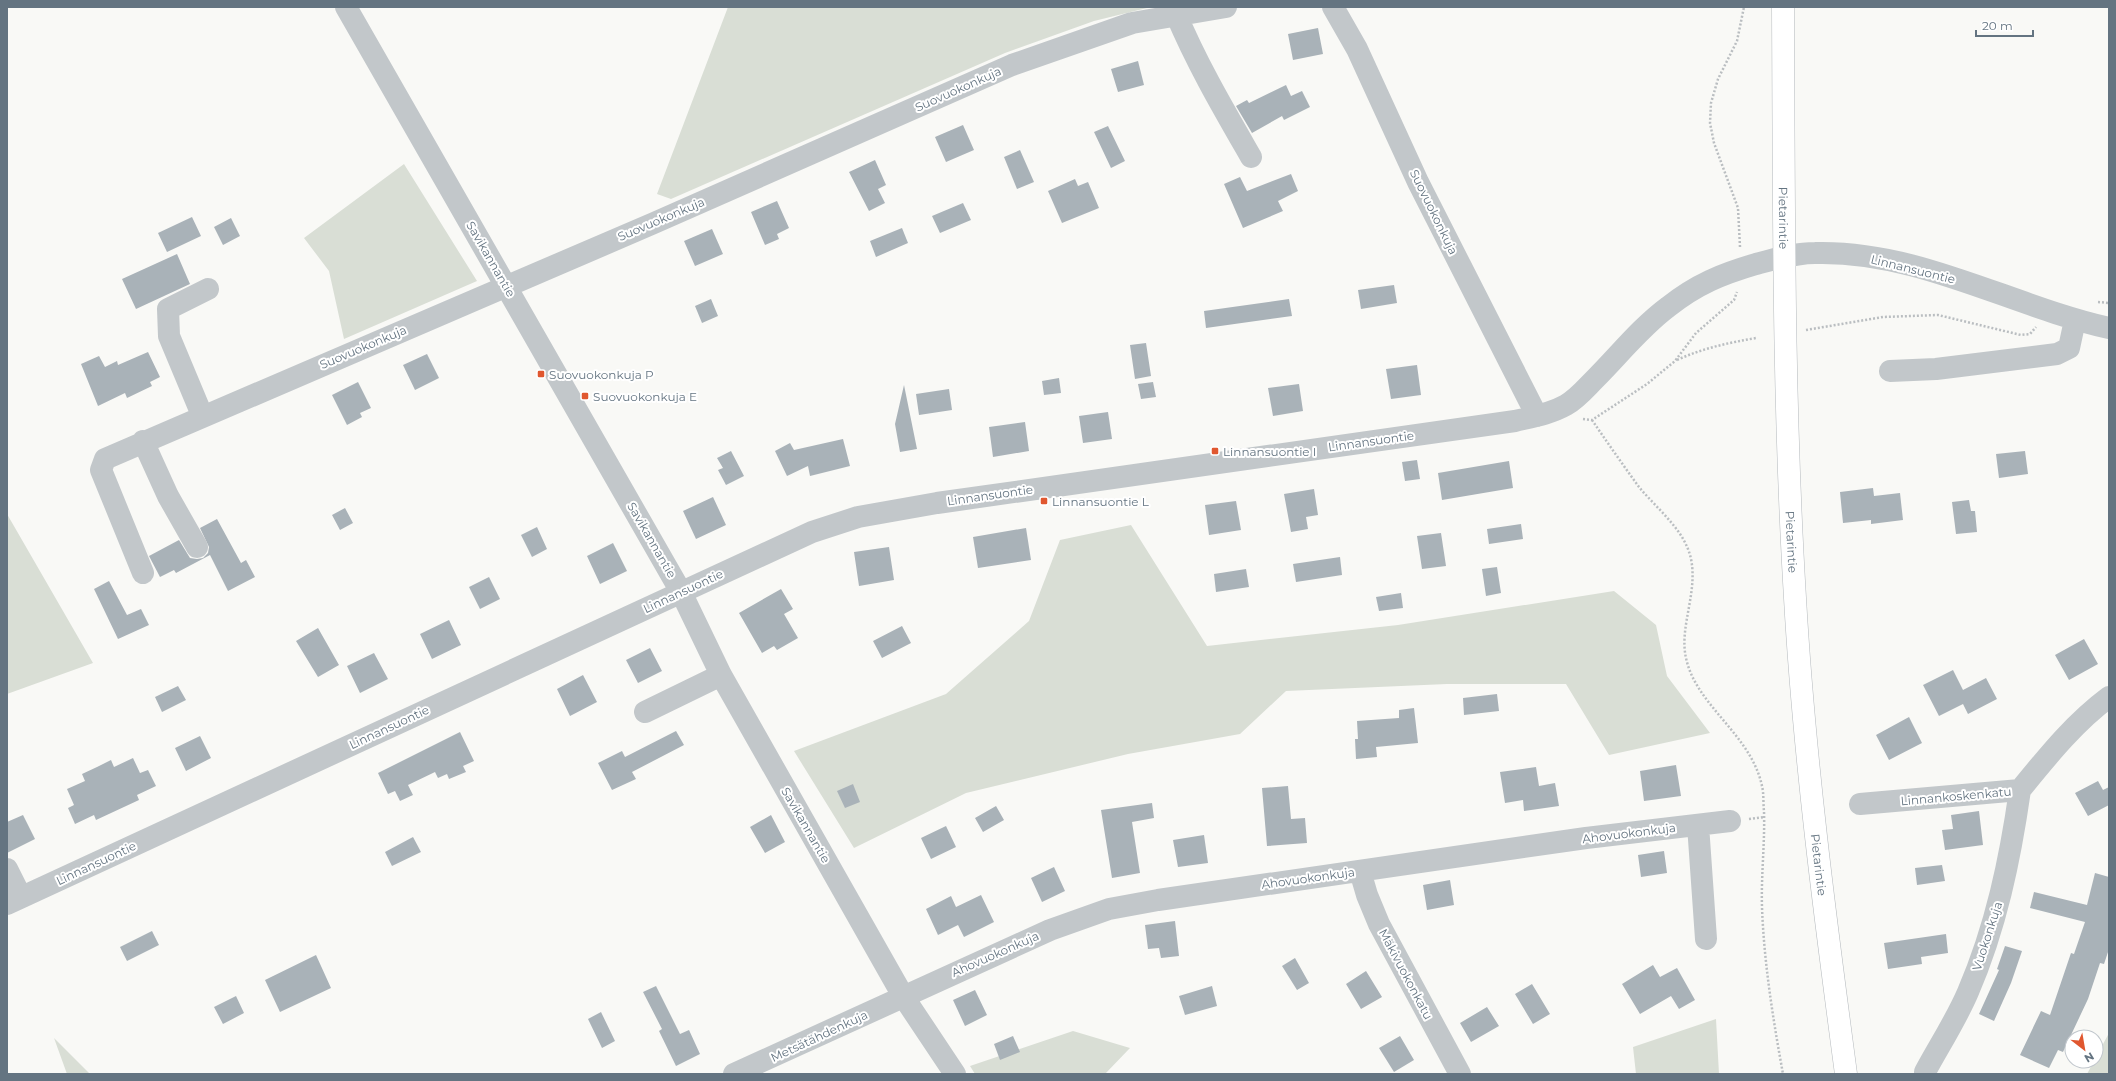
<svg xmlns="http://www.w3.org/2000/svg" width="2116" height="1081" font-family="Montserrat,sans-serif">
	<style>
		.green { fill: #d9ded5 }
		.building { fill: #a9b2b8 }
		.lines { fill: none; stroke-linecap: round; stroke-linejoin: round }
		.major-casing { stroke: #b4b9bd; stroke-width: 23 }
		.path { stroke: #babec1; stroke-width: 2.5; stroke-dasharray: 2 2; stroke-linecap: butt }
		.minor { stroke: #c2c7ca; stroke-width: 22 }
		.major { stroke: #fff; stroke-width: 22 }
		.poi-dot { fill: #e0572f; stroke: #fff; stroke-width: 1.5 }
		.labels { text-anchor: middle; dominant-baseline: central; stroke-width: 4; stroke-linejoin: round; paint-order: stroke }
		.street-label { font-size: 12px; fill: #647481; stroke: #fff }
		.poi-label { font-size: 12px; fill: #647481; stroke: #fff; text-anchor: start }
	</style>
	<rect width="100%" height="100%" fill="#f9f9f6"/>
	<path class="green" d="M728,7H1151L1094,21L1005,53L671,199L657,194Z
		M404,164L477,281L344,339L329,271L304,238Z
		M7,514L93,663L7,694Z
		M1131,525L1207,646L1398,625L1614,591L1656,625L1667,676L1710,733L1609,755L1566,684H1447L1286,691L1240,734L1128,754L966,793L854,848L794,751L946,694L1029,621L1060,540Z
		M1716,1019L1719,1074H1636L1633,1047Z
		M1073,1031L1130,1048L1105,1074H975L970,1066Z
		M2109,1033V1074H2087L2094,1061H2096V1057Z
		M54,1038L90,1074H67Z"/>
	<path class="building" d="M1318,28L1323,54L1293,60L1288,34Z
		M1138,61L1144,85L1118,92L1111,69Z
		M1286,85L1291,96L1302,91L1310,107L1284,120L1282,116L1252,133L1236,106L1247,100L1249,103Z
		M963,125L974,150L946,162L935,137Z
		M1108,126L1125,161L1111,168L1094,132Z
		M1020,150L1034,182L1017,189L1004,157Z
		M875,160L886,185L878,189L885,203L869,211L849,172Z
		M1291,174L1298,191L1278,201L1283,211L1243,228L1224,184L1240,177L1247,191Z
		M1075,179L1078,186L1088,182L1099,208L1062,223L1048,191Z
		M777,201L789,228L777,234L779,239L765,245L751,212Z
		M963,203L971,220L940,233L932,216Z
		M192,217L201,236L167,252L158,233Z
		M231,218L240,236L223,245L214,227Z
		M902,228L908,243L876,257L870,241Z
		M712,229L723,254L695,266L684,241Z
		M177,254L190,284L136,309L122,279Z
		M1394,285L1397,303L1361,309L1358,290Z
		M711,299L718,316L702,323L695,306Z
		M1289,299L1292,316L1206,328L1204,311Z
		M1146,343L1151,376L1135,379L1130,345Z
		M148,352L160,377L150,382L152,386L127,398L125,393L98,406L81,364L99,356L105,367L117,361L118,365Z
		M427,354L439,378L415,390L403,365Z
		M1417,365L1421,395L1391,399L1386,369Z
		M1059,378L1061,393L1044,395L1042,381Z
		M358,382L371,408L360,413L362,417L347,425L332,395Z
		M1153,382L1156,397L1141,399L1138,384Z
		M1299,384L1303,411L1273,416L1268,388Z
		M904,385L917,449L900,452L895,424Z
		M949,389L952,410L919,415L916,394Z
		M1108,412L1112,439L1083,443L1079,416Z
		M1025,422L1029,451L993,457L989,427Z
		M843,439L850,466L810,476L808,466L787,476L775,451L790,443L794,450Z
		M731,451L744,476L726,485L718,470L723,468L717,458Z
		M2025,451L2028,474L1999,478L1996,454Z
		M1417,460L1420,479L1405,481L1402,462Z
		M1509,461L1513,488L1442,500L1438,473Z
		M1873,488L1874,496L1900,493L1903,520L1871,524V520L1843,523L1840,492Z
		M1314,489L1318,515L1306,517L1308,529L1291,532L1284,494Z
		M713,497L726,525L696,539L683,511Z
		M1969,500L1971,511H1975L1977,532L1956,534L1952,502Z
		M1236,501L1241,530L1209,535L1205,505Z
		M345,508L353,523L340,530L332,515Z
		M217,519L241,563L246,560L255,577L228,591L210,555L176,573L174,570L160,577L149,556L179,540L190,558L197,559L203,558L208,553L209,547L200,528Z
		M1521,524L1523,539L1489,544L1487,529Z
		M537,527L547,549L532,557L521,535Z
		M1026,528L1031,560L978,568L973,537Z
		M1441,533L1446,566L1422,569L1417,536Z
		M613,543L627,571L600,584L587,556Z
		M889,547L894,580L859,586L854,552Z
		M1340,557L1342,575L1296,582L1293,564Z
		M1497,567L1501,593L1486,596L1482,569Z
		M1246,569L1249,587L1216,592L1214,574Z
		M489,577L500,599L480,609L469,587Z
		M109,581L127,615L141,609L149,625L118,639L94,589Z
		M781,589L793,609L784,614L798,638L777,650L774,646L762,653L739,613Z
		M1401,593L1403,608L1379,611L1376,597Z
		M449,620L461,645L432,659L420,634Z
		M902,626L911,643L882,658L873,641Z
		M318,628L339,665L318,677L296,641Z
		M2084,639L2098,664L2069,680L2055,655Z
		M650,648L662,671L638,683L626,660Z
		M374,653L388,679L360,693L347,666Z
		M1953,670L1963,690L1986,678L1997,699L1968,714L1963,704L1939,716L1923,685Z
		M583,675L597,702L570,716L557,689Z
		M178,686L186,700L162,712L155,697Z
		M1497,694L1499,711L1464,715L1463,698Z
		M1414,708L1418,743L1376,747L1377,757L1356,759L1355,739H1358L1357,721L1399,718V710Z
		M1909,717L1922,743L1889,760L1876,735Z
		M676,731L684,745L632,772L636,779L612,790L598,763L622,751L625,757Z
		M460,732L474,761L463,766L466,772L449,779L447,774L438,778L435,772L408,785L413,795L400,801L395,791L388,794L378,773Z
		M200,736L211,758L186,771L175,748Z
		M133,758L140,773L148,770L156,786L137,795L139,800L96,820L94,815L75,824L68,808L74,805L67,789L85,781L82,774L97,767L111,760L114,767Z
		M1676,765L1681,796L1644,801L1640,771Z
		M1536,767L1539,786L1555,783L1559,806L1524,811L1523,800L1505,803L1500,772Z
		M2098,781L2103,790L2109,787V805L2088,816L2075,793Z
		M853,784L860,802L845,808L837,791Z
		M1288,786L1291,819L1305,818L1307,843L1267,846L1262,788Z
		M1152,803L1154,818L1132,822L1140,873L1112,878L1101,810Z
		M996,806L1004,820L983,832L975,818Z
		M1979,811L1983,845L1945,850L1942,830L1953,829L1951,815Z
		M23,815L35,839L7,853V822Z
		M771,815L785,842L765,853L750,827Z
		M946,826L956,847L931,859L921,838Z
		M1204,835L1208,863L1178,867L1173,840Z
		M413,837L421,852L392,866L385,852Z
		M1664,851L1667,873L1641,877L1638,855Z
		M1942,865L1945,881L1917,885L1915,868Z
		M1054,867L1065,891L1042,902L1031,878Z
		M2095,873L2109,877V949L2104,964L2100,963L2088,999L2063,1052L2058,1050L2049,1068L2020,1055L2041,1011L2050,1015L2071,953L2074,954L2085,922L2030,908L2034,892L2087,905Z
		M1450,880L1454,905L1427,910L1423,885Z
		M981,895L994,922L964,937L958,925L938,935L926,909L951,896L956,907Z
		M1175,921L1179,956L1161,958L1159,948L1148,949L1145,925Z
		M152,931L159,945L127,961L120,947Z
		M1946,934L1948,953L1921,957L1922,964L1888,969L1884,943Z
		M2005,946L2022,951L2011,983L1994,1021L1979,1014L1999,970L1997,969Z
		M316,955L331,988L280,1012L265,980Z
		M1295,958L1309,983L1297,990L1282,966Z
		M1653,965L1660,977L1677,968L1695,1000L1679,1009L1671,996L1640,1014L1622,984Z
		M1366,971L1382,997L1361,1009L1346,984Z
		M1532,984L1550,1014L1533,1024L1515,994Z
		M656,986L680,1034L689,1030L700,1054L676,1066L659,1031L662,1029L643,992Z
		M1212,986L1217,1006L1185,1015L1179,996Z
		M975,990L987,1015L965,1026L953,1000Z
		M236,996L244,1013L223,1024L214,1007Z
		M1487,1007L1499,1026L1471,1042L1460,1023Z
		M601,1012L615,1041L602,1048L588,1019Z
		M1013,1036L1020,1052L1000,1060L994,1044Z
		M1400,1036L1414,1060L1394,1072L1379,1048Z"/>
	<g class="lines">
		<g class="major-casing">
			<g id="major">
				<path id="s1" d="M1783,7C1784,204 1783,401 1795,598C1804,756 1825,917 1846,1074"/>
			</g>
		</g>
		<path class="path" d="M1740,247L1738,208L1714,143L1710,123L1711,103L1718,79L1737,41L1744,7
			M2098,302L2109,303
			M1806,330L1883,317L1938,315L2021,335L2030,334L2036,327
			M1677,360C1703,348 1728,343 1756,338
			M1583,419L1592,420L1647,384L1675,361L1696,333L1734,300L1737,292
			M1592,420C1607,442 1623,465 1639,487C1657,509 1685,530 1691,559C1698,593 1679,627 1686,658C1696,706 1751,734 1762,786C1764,794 1763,803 1764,811C1765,843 1761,875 1762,907C1764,963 1773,1019 1783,1074
			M1749,819L1764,817"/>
		<path class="minor" d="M346,7L681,592L721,675L903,996L955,1074
			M1333,7L1357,49L1418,182L1537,416
			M1176,14C1197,64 1224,110 1251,157
			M1890,371L1936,369L2057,354L2069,348L2075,320
			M202,415L169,336L168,309L208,289
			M143,441L168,496L197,547
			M143,573L101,470L105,459L654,223L1012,65L1132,23L1226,7
			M645,712L721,675
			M1860,804L2020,790C2047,757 2074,723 2109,697
			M1698,825L1706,939
			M7,869L21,897
			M1360,871L1367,895L1379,924L1460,1074
			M7,904L812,532L858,517L937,503L1515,421C1532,417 1550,414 1566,405C1577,399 1586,388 1595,379C1619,355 1641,327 1668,307C1697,284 1722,274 1756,264C1776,259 1795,253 1815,253C1918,250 2011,306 2109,328
			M1925,1072C1939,1046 1956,1020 1968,992C1996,927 2010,860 2020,790
			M734,1074L1050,930L1109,909L1158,900L1586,838L1730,821"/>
		<use href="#major" class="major"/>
	</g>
	<g class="poi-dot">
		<rect x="537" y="370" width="8" height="8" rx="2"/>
		<rect x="581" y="392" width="8" height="8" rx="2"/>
		<rect x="1211" y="447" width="8" height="8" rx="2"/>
		<rect x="1040" y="497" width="8" height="8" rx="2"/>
	</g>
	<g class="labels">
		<g class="street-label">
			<text transform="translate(958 89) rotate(-24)">Suovuokonkuja</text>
			<text transform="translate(1434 212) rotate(64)">Suovuokonkuja</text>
			<text stroke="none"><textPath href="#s1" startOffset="211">Pietarintie</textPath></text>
			<text transform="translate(661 219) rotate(-23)">Suovuokonkuja</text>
			<text transform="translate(491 259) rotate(60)">Savikannantie</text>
			<text transform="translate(1913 269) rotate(14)">Linnansuontie</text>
			<text transform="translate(363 347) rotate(-23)">Suovuokonkuja</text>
			<text transform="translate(1371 441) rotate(-8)">Linnansuontie</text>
			<text transform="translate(990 495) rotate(-8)">Linnansuontie</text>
			<text transform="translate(652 540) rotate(60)">Savikannantie</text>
			<text stroke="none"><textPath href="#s1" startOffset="535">Pietarintie</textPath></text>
			<text transform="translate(683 591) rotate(-25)">Linnansuontie</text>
			<text transform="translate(389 727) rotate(-25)">Linnansuontie</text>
			<text transform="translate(1956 796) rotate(-5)">Linnankoskenkatu</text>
			<text transform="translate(806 825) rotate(60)">Savikannantie</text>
			<text transform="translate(1629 833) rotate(-7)">Ahovuokonkuja</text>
			<text transform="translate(96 863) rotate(-25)">Linnansuontie</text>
			<text stroke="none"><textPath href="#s1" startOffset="859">Pietarintie</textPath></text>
			<text transform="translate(1308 878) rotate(-8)">Ahovuokonkuja</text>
			<text transform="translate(1987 936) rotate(-72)">Vuokonkuja</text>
			<text transform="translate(995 954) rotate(-24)">Ahovuokonkuja</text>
			<text transform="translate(1406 974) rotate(62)">Mäkivuokonkatu</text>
			<text transform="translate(819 1036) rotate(-25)">Metsätähdenkuja</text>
		</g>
		<g class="poi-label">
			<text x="549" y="374">Suovuokonkuja P</text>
			<text x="593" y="396">Suovuokonkuja E</text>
			<text x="1223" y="451">Linnansuontie I</text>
			<text x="1052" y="501">Linnansuontie L</text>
		</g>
	</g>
	<rect width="2116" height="1081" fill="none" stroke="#647481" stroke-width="16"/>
	<g transform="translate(2084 1049) rotate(149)"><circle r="19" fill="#ffffff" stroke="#c1c7cd"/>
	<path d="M0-3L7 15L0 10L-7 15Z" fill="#e0572f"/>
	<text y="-6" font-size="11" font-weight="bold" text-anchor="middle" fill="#647481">N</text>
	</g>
	<path d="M1976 30v6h57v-6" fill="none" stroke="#647481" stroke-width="2"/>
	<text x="1982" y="30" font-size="12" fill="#647481" stroke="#ffffff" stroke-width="3" paint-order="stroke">20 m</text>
</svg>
